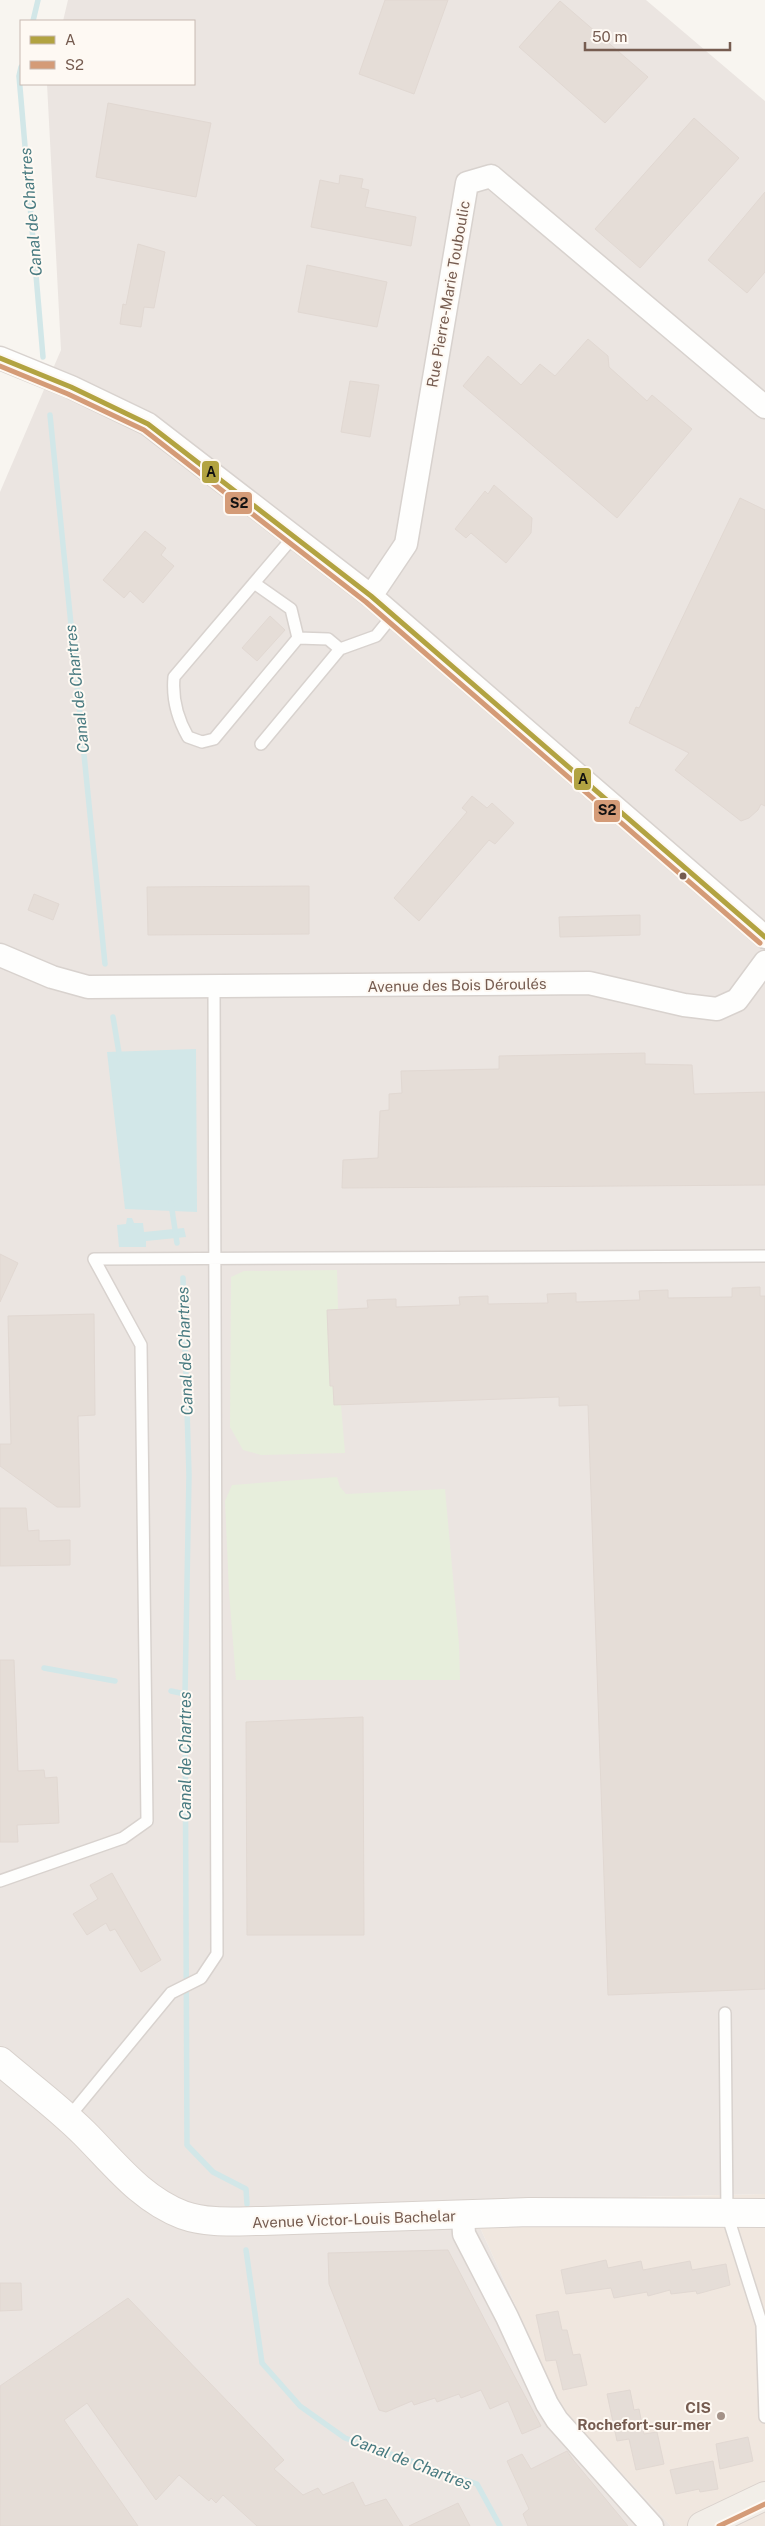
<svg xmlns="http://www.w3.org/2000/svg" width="765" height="2526" font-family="'Public Sans',sans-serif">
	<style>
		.residential { fill: #f0e7df }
		.industrial { fill: #ebe5e1 }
		.green { fill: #e7eedc }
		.water { fill: #d2e7e8 }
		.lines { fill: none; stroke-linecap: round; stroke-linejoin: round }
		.stream { stroke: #d2e7e8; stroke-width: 5.5 }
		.building { fill: #e5ddd7; stroke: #e1d8d2 }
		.lane-casing { stroke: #d8d2ce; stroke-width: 14 }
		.street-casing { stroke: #d8d2ce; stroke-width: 25 }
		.secondary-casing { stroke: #d8d1cc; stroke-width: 30 }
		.primary-casing { stroke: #d9d1cc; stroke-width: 30 }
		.lane { stroke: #fefefd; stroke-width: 11 }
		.street { stroke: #fefefd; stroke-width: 22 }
		.secondary { stroke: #fefefd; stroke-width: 28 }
		.primary { stroke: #f2eee8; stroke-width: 28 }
		.bus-1-casing { stroke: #fef9f3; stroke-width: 9 }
		.bus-2-casing { stroke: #fef9f3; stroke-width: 9 }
		.bus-1 { stroke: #b2a341; stroke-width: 5 }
		.bus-2 { stroke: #d49b77; stroke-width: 5 }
		.bus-dot { fill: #765c50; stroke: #fef9f3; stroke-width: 2 }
		.poi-dot { fill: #a49288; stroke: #fef9f3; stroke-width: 2 }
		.labels { text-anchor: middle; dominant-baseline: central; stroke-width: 4; stroke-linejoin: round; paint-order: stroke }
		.street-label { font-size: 15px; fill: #765c50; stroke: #fef9f3 }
		.poi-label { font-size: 15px; font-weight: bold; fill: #765c50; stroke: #fef9f3; text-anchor: end }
		.water-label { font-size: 16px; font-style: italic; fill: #487a80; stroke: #fef9f3 }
		.line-badge { stroke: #fef9f3; stroke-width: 2 }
		.pale-badge-label { font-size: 14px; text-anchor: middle; font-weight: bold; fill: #111 }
	</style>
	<rect width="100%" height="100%" fill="#f8f5f0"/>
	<path class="residential" d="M765,2194V2526H671L563,2411L468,2201Z"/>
	<path class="industrial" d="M68,0H646L765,101V2194L468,2201L563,2411L671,2526H0V492L61,350L47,84H194V21H63Z"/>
	<path class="green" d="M337,1270L338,1309L327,1310L330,1385L333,1386L341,1405L345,1453L261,1455L243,1450L230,1427L231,1277L244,1271Z
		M337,1477L340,1487L346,1494L445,1489L459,1644L460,1680H236L229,1592L225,1501L232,1485Z"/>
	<path class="water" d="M196,1049L197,1212L125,1209L107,1052Z
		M127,1218H132L134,1223H143L144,1232L184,1228L186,1237L146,1241V1247H119L117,1225L126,1224Z"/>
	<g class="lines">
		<path class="stream" d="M33,21L38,0
			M21,67L19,76L43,357
			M50,415L105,964
			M113,1017L120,1059
			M171,1203L177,1243
			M183,1278L189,1475L185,1694L187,2145L213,2172L246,2189L247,2204
			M44,1668L115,1681
			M171,1691L185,1694
			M246,2250L262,2363L300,2406L345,2438L477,2484L500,2526"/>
	</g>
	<path class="building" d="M385,0H448L414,94L359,74Z
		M560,1L648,77L605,123L519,47Z
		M108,103L211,123L196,197L96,177Z
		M694,118L739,158L640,268L595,229Z
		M340,175L363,179L361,188L369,190L365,207L416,217L411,246L311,227L320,180L339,184Z
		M765,192V272L747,293L708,260Z
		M138,244L165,252L154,308L144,307L141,327L120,324L123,304L126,305Z
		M307,265L387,282L377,327L298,312Z
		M588,339L608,356L609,367L647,401L652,395L692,429L617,518L463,386L488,356L521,385L540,364L555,376Z
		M350,381L379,385L370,437L341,432Z
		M494,485L532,518L531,533L506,563L471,533L466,538L455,529L485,491L488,494Z
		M740,498L765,510V806L761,804L758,810L749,818L741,821L675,770L689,753L629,723L636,707L639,708Z
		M145,531L166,548L161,555L174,566L143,603L130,591L124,598L103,580Z
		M270,616L285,630L257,661L242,648Z
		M472,796L487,808L492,803L514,823L495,844L489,840L419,921L394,898L467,812L462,808Z
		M309,886V934L148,935L147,887Z
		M34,894L59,904L53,920L28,910Z
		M640,915V935L560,937L559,917Z
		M645,1053V1064L692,1065L694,1094L765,1092V1185L342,1188L343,1160L378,1158L380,1111L389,1110V1094L402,1093L401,1071L499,1069V1056Z
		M0,1254L18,1263L0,1302Z
		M760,1287V1296H765V1989L608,1995L588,1405L559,1406V1397L334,1405L333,1386H330L327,1310L368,1308L367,1300L396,1299V1307L460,1305L459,1297L488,1296V1304L548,1303L547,1294L576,1293V1302L640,1300L639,1291L668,1290V1298L732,1297V1288Z
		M94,1314L95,1415L78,1416L80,1507H57L0,1466V1444H11L8,1316Z
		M0,1508H26L28,1531L39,1530V1541L70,1540V1565L0,1566Z
		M0,1660H14L18,1771L44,1770L45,1778L57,1777L59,1823L17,1825L18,1842H0Z
		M363,1717L364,1935H247L246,1722Z
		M112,1873L161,1960L141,1972L115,1929L110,1931L106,1923L87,1935L73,1914L98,1899L90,1885Z
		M448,2250L509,2366L541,2426L522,2434L508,2401L490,2409L481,2390L461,2398L459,2394L437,2402L435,2398L414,2405L412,2401L386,2412L379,2410L329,2284L328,2253Z
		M606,2260L608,2268L641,2261L643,2270L690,2261L692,2270L726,2264L730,2285L697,2294L696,2291L671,2294L670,2290L648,2296L647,2292L614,2298L611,2288L566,2294L561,2270Z
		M0,2283H21L22,2310L0,2311Z
		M128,2298L284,2460L274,2469L303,2495L318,2488L323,2495L353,2482L365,2506L386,2499L403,2526H257L223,2495L216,2503L211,2498L209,2501L179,2475L156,2500L87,2403L64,2420L138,2526H0V2386Z
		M558,2311L562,2330H567L573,2355L580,2354L587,2385L563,2390L556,2360L546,2361L536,2315Z
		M630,2390L634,2410L639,2409L644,2434L657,2432L664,2464L636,2470L629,2439L617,2441L607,2394Z
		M748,2437L753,2461L720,2469L716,2444Z
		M567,2451L574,2461L628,2526H528L523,2514L529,2509L507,2461L522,2454L531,2469Z
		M713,2461L718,2489L700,2492L699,2489L676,2494L670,2470Z
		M458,2503L470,2526H409Z"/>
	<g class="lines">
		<g class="lane-casing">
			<path id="lane" d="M254,583L291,609L298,638L214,739L202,742L188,737C177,718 172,699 174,677L294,536
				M298,638L328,639L340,649
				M261,744L340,649L376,636L393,615
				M0,1881L123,1838L147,1821L141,1345L94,1259L765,1256
				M725,2013L727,2214L762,2325L765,2417
				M68,2118L171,1993L201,1978L217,1954L214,987"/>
		</g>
		<g class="street-casing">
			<path id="street" d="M0,358L71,387L148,424L371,596L765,937
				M371,596L406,544L467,183L491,176L765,407
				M0,955L52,977L88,987L589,983L684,1005L717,1009L737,1000L765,962
				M463,2216L464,2234L507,2317L547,2404L557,2420L652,2526"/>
		</g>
		<g class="secondary-casing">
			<path id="secondary" d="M0,2061C28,2085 58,2107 84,2133C115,2164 141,2199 183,2215C208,2224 238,2221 263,2221L529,2212L765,2213"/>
		</g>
		<g class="primary-casing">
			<path id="primary" d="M702,2526L765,2496"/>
		</g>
		<use href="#lane" class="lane"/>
		<use href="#street" class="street"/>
		<use href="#secondary" class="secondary"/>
		<use href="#primary" class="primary"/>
		<g class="bus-1-casing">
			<path id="bus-1" d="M0,358L71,387L148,424L371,596L765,937"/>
		</g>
		<g class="bus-2-casing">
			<path id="bus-2" d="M0,366L68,394L144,430L366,602L760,943
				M719,2526L765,2504"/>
		</g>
		<use href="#bus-1" class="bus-1"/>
		<use href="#bus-2" class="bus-2"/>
	</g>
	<circle class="bus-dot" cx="683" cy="876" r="4.5"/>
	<circle class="poi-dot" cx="721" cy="2416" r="5"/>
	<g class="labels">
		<g class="street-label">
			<text transform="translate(448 294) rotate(-80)">Rue Pierre-Marie Touboulic</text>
			<text transform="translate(457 985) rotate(-1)">Avenue des Bois Déroulés</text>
			<text transform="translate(354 2219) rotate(-2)">Avenue Victor-Louis Bachelar</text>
		</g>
		<g class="poi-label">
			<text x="711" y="2407">CIS<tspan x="711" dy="17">Rochefort-sur-mer</tspan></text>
		</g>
		<g class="water-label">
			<text transform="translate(31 212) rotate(-95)">Canal de Chartres</text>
			<text transform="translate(77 689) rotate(-96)">Canal de Chartres</text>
			<text transform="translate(185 1351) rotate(-92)">Canal de Chartres</text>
			<text transform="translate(185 1756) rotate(-90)">Canal de Chartres</text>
			<text transform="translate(411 2462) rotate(21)">Canal de Chartres</text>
		</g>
	</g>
	<g class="line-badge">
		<rect x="201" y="460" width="19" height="24" rx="5" fill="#b2a341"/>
		<rect x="224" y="491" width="29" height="24" rx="5" fill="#d49b77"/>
		<rect x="573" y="767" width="19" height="24" rx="5" fill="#b2a341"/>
		<rect x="593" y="799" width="28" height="24" rx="5" fill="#d49b77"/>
	</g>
	<g class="pale-badge-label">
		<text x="211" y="477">A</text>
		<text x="239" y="508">S2</text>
		<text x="583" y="784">A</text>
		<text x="607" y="815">S2</text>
	</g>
	<rect x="20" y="20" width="175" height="65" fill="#fef9f3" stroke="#c8bab2"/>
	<rect x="30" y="36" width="25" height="8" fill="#b2a341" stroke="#c8bab2"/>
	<text x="65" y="45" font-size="15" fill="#765c50">A</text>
	<rect x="30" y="61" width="25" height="8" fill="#d49b77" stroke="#c8bab2"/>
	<text x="65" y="70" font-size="15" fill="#765c50">S2</text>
	<path d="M585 42v8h145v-8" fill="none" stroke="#765c50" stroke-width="2.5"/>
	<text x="592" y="42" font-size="15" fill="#765c50" stroke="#fef9f3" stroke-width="4" paint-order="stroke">50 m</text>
</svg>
